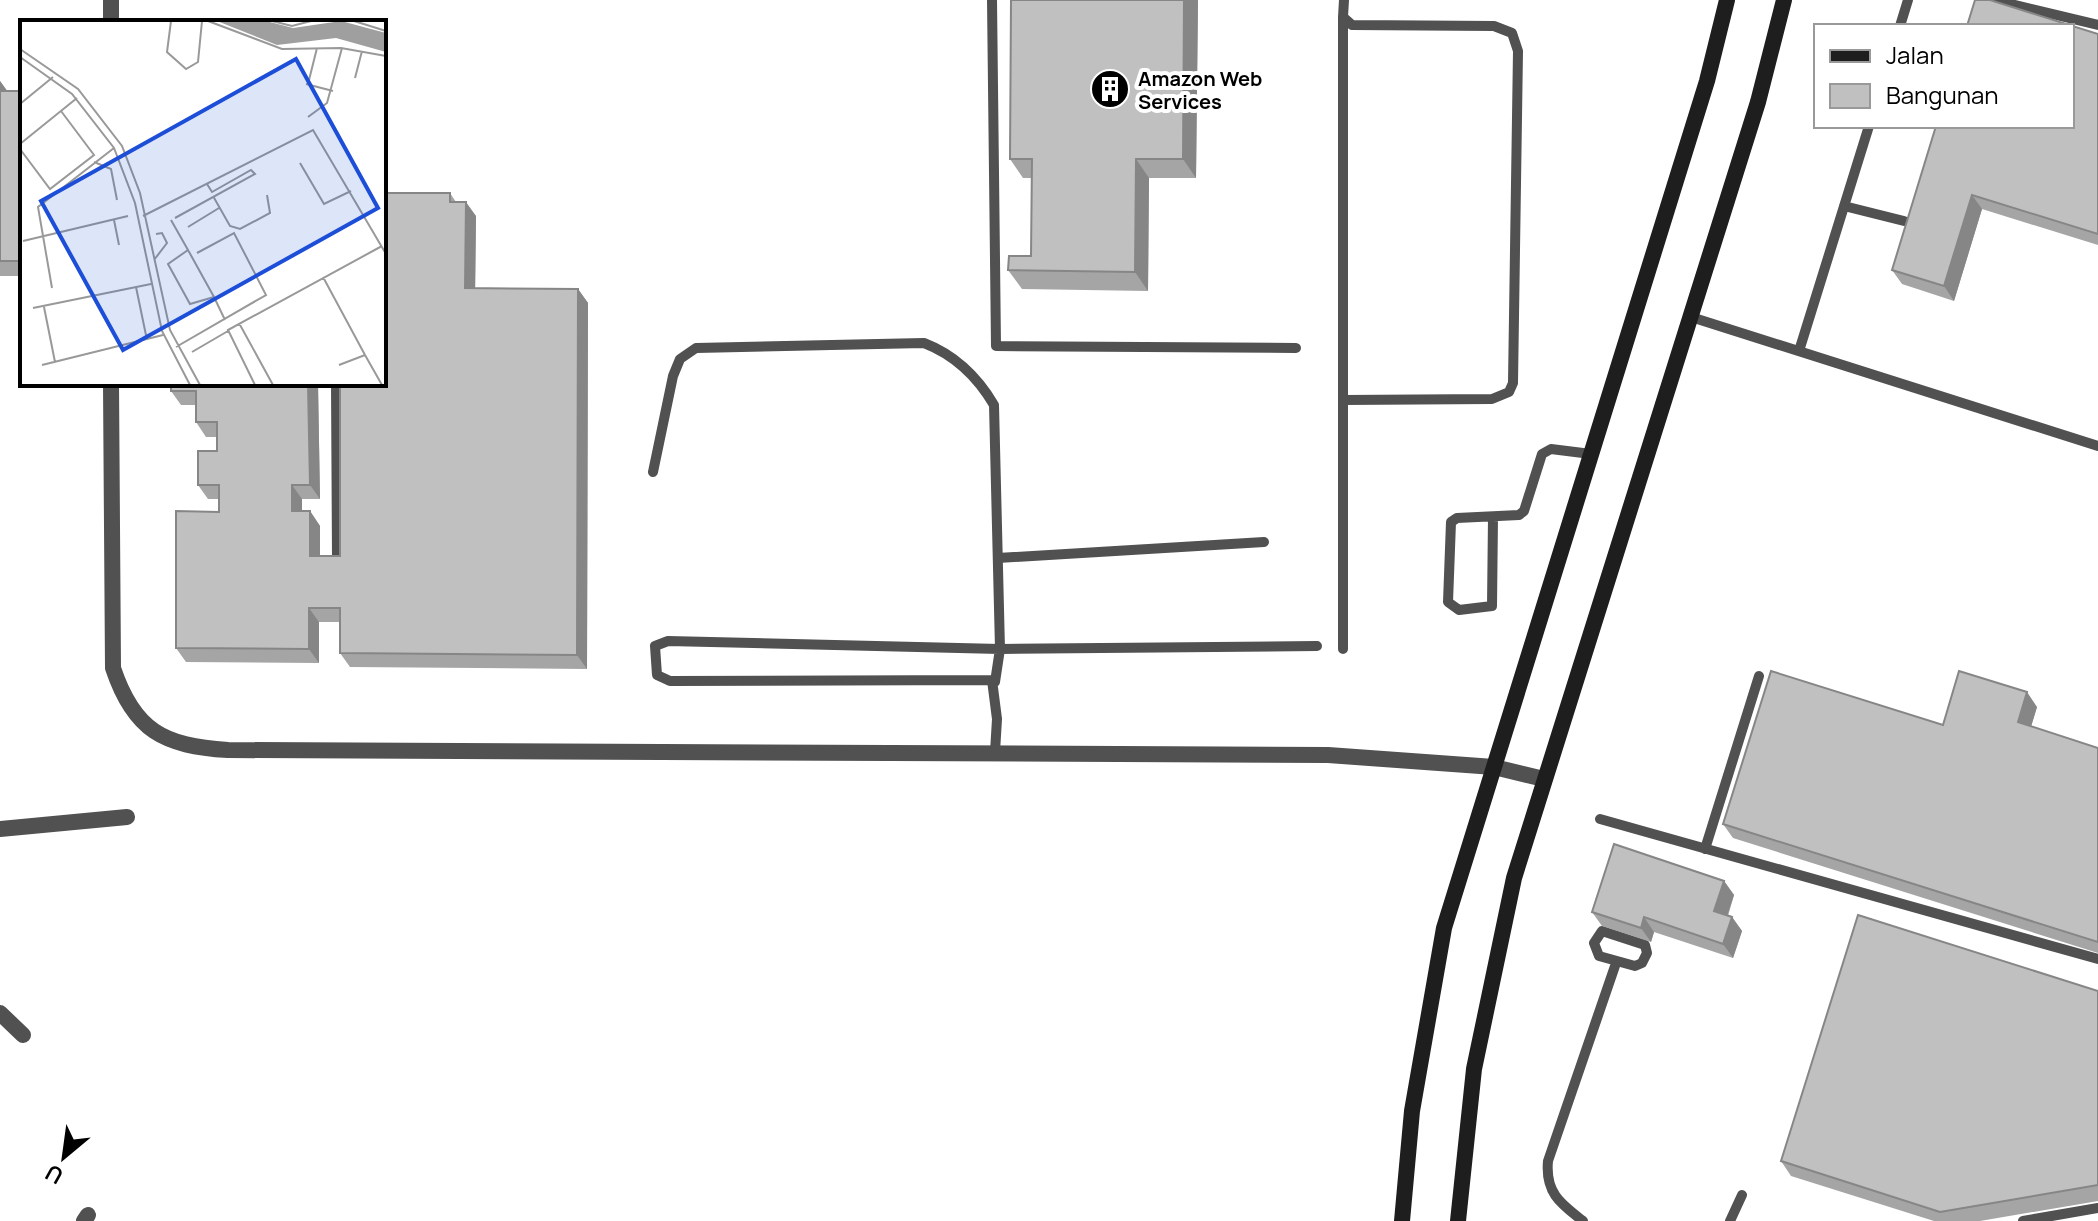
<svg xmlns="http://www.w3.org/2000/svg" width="2098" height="1221" font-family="Manrope,sans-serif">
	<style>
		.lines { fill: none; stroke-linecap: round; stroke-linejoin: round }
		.lane { stroke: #515151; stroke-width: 10 }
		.street { stroke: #515151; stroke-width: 16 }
		.secondary { stroke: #1e1e1e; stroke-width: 16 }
		.wall { fill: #a5a5a5 }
		.shaded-wall { fill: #868686 }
		.building { fill: #c0c0c0; stroke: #868686; stroke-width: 2 }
		.labels { text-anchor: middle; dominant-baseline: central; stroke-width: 8; stroke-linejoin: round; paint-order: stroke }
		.poi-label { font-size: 20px; font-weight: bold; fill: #000; stroke: #fff; text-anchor: start }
		.inset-road { fill: none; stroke: #999; stroke-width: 2 }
		.view { fill: #1d4ed8; fill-opacity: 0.15; stroke: #1d4ed8; stroke-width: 4 }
		.inset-edge { fill: none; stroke: #000; stroke-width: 4 }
	</style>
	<rect width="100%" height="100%" fill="#fff"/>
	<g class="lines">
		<path class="lane" d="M992,0L996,346L1296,348
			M1994,0L2098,25
			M1900,26L1908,0
			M1844,206L1904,221
			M1691,317L2098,446
			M1799,351L1869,126
			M336,384L337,558
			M1343,400V17
			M653,472L673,376L680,359L696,348L924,343C955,355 977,376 994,405L1000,649L995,682
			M1493,517L1492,606L1459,610L1448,602L1451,522L1457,518L1519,515L1524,511L1542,454L1551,449L1591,454
			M998,558L1264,542
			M1343,649V400L1492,399L1509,392L1513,383L1518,51L1512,33L1494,26L1352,25L1343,17L1344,0
			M995,752L997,719L992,680L670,681L657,675L655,646L668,641L1000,649L1317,646
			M1600,819L2098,959
			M1705,849L1759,676
			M1602,931L1645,945L1647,953L1642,963L1635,966L1599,956L1594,943Z
			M1583,1221C1561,1204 1545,1193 1548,1161L1616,963
			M1730,1221L1742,1195
			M2023,1221L2098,1208"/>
		<path class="street" d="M111,22V0
			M111,384L113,668C134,731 164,746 228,750L1328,755L1494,767L1544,779
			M0,829L127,817
			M0,1013L23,1035
			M84,1221L88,1215"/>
		<path class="secondary" d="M1402,1221L1412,1111L1444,928L1707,81L1727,0
			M1458,1221L1474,1069L1514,878L1758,102L1784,0"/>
	</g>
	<path class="wall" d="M1198,0L1196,178H1149L1148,291L1022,289L1008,270L1031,256V178H1023L1010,159Z
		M2098,34V245L1982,209L1954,301L1902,284L1892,270Z
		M0,81L7,91H22V276H0Z
		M450,193L456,202L476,216L475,288L578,289L588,303L587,669L350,667L340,653V622H319V663L186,662L176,648L219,512V499H208L198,485L217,451V437H206L196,422V405H181L171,391L318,384L320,499H302V511H310L320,526V556H340Z
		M2037,707L2031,726L2098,748V953L1733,838L1723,824L1943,725Z
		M1724,881L1734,895L1728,916L1732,917L1742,931L1733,958L1654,932L1651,942L1602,926L1592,912Z
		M2098,991V1201L1980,1221H1934L1791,1176L1781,1161Z"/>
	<path class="shaded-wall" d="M1184,0H1198L1196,178L1183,159Z
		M0,81L8,92L0,94Z
		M1136,159L1149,178L1148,291L1135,272Z
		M1972,195L1982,209L1954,301L1944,286Z
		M466,202L476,216L475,303L465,288Z
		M578,289L588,303L587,669L577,655Z
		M308,384H318L320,499L310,485Z
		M292,485L302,499V525L292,511Z
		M310,511L320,526V570L310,556Z
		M309,608L319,622V663L309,649Z
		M2027,692L2037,707L2028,737L2018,722Z
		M1724,881L1734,895L1724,925L1714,911Z
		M1644,917L1654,932L1651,942L1641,928Z
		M1732,917L1742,931L1733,958L1723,944Z"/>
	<path class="building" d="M1011,0H1184L1183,159H1136L1135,272L1008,270L1009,256H1031L1032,159H1010Z
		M1975,0H1990L2098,34V234L1972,195L1944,286L1892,270L1936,126H2072V26H1967Z
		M0,91H22V261H0Z
		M384,193H450V202H466L465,288L578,289L577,655L340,653V608H309V649L176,648V511L219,512V485H198V451H217V422H196V391H171V384H308L310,485H292V511H310V556H340V384H384Z
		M1771,671L1943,725L1959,671L2027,692L2018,722L2098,748V942L1723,824Z
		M1614,844L1724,881L1714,911L1732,917L1723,944L1644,917L1641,928L1592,912Z
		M1858,915L2098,991V1185L1940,1212L1781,1161Z"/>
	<defs>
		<g id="building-disc" transform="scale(2)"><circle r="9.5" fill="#000" stroke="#fff"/><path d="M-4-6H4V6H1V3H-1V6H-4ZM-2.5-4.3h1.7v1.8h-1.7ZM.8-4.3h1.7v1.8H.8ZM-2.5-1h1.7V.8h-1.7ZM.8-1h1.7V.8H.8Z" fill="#fff"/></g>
	</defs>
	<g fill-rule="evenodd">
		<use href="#building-disc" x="1110" y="89"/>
	</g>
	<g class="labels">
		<g class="poi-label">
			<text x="1138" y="78">Amazon Web<tspan x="1138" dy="23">Services</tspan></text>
		</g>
	</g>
	<g transform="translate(20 20)">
		<rect width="366" height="366" fill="#fff"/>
		<path d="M197,1H246L273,8L321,1L366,13V32L316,18L257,25Z" fill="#9f9f9f"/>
		<path class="inset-road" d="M151,1L147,32L166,49L178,42L182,1M188,1L262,29L321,28L366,36M252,1L272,6L291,1M334,1L366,11M0,29L58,69L102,126L120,173L150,310L180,365M0,37L52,74L94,128L115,183L142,311L170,365M335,58L342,31M286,64L313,71M288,64L297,28M0,84L33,57M288,97L307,83L322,28M0,124L57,78M0,129L30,169L74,135L41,91M74,142L91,149L97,180M280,143L304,184L331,171M193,176L210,206L220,209L250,193L247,175M123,196L293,110L366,234M155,198L235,154L231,150L192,172L187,164M94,200L99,225M151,200L168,230L148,244L170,284L194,277L205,300M168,207L199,188M3,221L108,196M168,230L194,277M134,240L147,223L142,213L136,214M303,257L345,335M116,267L127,320M32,268L18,187L94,128M24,287L35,342M13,288L131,264M219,303L253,365M156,327L246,275L214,213L177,233M172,332L208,311M22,345L143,315M319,345L345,335L362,365M235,365L208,310L362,226"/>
		<path class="view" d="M276,39L358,188L103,330L21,181Z"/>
		<rect width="366" height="366" class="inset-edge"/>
	</g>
	<rect x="1814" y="24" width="260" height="104" fill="#ffffff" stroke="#999999" stroke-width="2"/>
	<rect x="1830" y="50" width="40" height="12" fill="#1e1e1e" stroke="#999999" stroke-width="2"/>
	<text x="1886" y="64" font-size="24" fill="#000000">Jalan</text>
	<rect x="1830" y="84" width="40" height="24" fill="#c0c0c0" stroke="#999999" stroke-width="2"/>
	<text x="1886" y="104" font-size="24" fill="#000000">Bangunan</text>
	<g transform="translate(64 1157) rotate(209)" stroke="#ffffff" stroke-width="6" paint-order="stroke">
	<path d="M0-6L14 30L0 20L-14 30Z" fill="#000000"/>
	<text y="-12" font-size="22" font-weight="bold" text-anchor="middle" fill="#000000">U</text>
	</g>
</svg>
